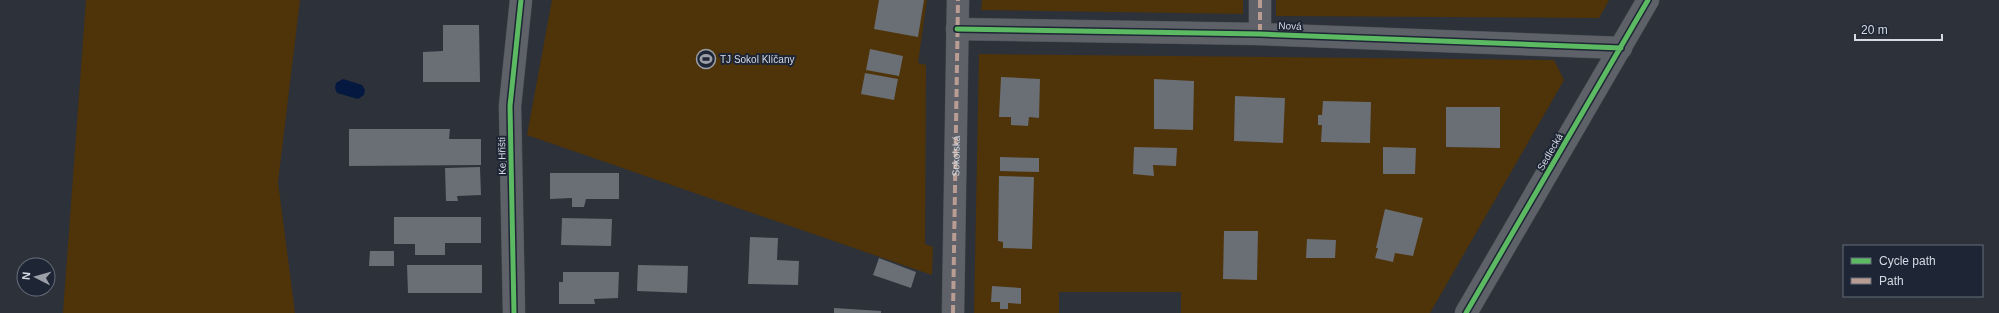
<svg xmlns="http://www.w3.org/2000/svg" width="1999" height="313" font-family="Arial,sans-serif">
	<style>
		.green { fill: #4f3309 }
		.water { fill: #041840 }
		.building { fill: #6a6e75 }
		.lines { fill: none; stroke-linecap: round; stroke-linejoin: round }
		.minor-casing { stroke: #4c5057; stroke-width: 23 }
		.minor { stroke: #5e6168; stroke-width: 22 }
		.quiet { stroke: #b99d93; stroke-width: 4; stroke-dasharray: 8 4; stroke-linecap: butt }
		.cycleway-casing { stroke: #1e2635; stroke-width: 8 }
		.cycleway { stroke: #5cba63; stroke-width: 5 }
		.labels { text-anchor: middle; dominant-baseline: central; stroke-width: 4; stroke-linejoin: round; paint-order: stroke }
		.street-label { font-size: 10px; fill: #d4dae3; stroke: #1e2635 }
		.poi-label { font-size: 10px; fill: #d4dae3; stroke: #1e2635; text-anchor: start }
	</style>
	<rect width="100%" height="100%" fill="#2d3139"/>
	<path class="green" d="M86,0H300L278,182L295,313H63Z
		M552,0H927L918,63L926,65L925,244L933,247L932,275L527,135Z
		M982,0H1243V14L981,10Z
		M1276,0H1609L1599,18L1276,16Z
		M979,54L1554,60L1564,80L1430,313H1181V292H1059V313H974Z"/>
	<path class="water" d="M343,79L362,85L365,90L364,95L358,99L337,93L335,88L336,83Z"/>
	<path class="building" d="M879,0H924L918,37L874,29Z
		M443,25H479L480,82H423V52L443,51Z
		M870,49L903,56L899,76L866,70Z
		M865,73L898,79L894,100L861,94Z
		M1001,77L1040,79L1039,118L1029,117L1028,126L1011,125V117H999Z
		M1154,79L1194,81L1193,130L1154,129Z
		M1235,96L1285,98L1283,143L1234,141Z
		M1323,101L1371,102L1370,143L1321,142L1322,125H1318V115H1322Z
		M1446,107H1500V148L1446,147Z
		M349,129H450L449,139H481V165L349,166Z
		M1134,147L1177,148L1176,166L1153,165L1154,176L1133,174Z
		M1383,147L1416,148L1415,174H1383Z
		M1000,157L1039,158V172L1000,171Z
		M480,167L481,195L457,196L458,201H446L445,168Z
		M550,173H619V199H586L584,207H572V198L550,199Z
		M999,176L1034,177L1032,249L1003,248V242L998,241Z
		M1385,209L1423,218L1413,256L1395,253L1393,262L1375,258L1378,248H1376Z
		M394,217H481V243H445V255H415V244H394Z
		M562,218L612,219L611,246L561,245Z
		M1224,231H1258L1257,280L1223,279Z
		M750,237L778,238L777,260L799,261L798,285L748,284Z
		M1307,239L1336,240L1335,258H1306Z
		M370,251H394V266H369Z
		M879,258L916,272L911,288L873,275Z
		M407,265H482V293H408Z
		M638,265L688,266L687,293L637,291Z
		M563,272H619L618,298L594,299L595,304H559V282H563Z
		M992,286L1021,288V304L1008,303V309H1000V302H991Z
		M834,308L881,311V313H834Z"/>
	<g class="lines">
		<g class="minor-casing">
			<g id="minor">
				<path d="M1260,0V34"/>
				<path d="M957,29L1260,34L1621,48"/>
				<path d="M514,313L510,106L521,0"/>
				<path id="s1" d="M953,313L958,0"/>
				<path d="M1466,313L1648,0"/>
			</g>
		</g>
		<use href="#minor" class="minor"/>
		<path class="quiet" d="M1260,0V34
			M953,313L958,0"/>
		<g class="cycleway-casing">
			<path id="cycleway" d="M957,29L1260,34L1621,48
				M514,313L510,106L521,0
				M1466,313L1648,0"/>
		</g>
		<use href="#cycleway" class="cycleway"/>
	</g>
	<defs>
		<g id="stadium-ring" transform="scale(1)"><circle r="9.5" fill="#1e2635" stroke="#9a9fa8" stroke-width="1.5"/><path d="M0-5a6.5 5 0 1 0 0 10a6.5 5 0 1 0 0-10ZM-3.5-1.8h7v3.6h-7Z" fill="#9a9fa8"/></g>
	</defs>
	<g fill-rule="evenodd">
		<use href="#stadium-ring" x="706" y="59"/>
	</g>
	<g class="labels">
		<g class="street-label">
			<text transform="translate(1290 26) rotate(2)">Nová</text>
			<text transform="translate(1550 152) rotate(-60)">Sedlecká</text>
			<text transform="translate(502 156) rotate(-91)">Ke Hřišti</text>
			<text stroke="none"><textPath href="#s1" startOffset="157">Sokolská</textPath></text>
		</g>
		<g class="poi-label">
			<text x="720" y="59">TJ Sokol Klíčany</text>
		</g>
	</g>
	<rect x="1843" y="245" width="140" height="52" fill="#1e2635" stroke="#676e7b"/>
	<rect x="1851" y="258" width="20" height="6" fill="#5cba63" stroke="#676e7b"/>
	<text x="1879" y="265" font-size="12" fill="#d4dae3">Cycle path</text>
	<rect x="1851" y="278" width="20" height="6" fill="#b99d93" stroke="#676e7b"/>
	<text x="1879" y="285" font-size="12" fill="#d4dae3">Path</text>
	<g transform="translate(36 277) rotate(276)"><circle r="19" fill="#1e2635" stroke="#676e7b"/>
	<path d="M0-3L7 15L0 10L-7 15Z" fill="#9a9fa8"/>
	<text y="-6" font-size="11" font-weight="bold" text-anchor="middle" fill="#d4dae3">N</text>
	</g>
	<path d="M1855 34v6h87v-6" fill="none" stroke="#d4dae3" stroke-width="2"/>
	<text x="1861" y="34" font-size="12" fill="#d4dae3" stroke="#1e2635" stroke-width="3" paint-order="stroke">20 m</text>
</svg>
